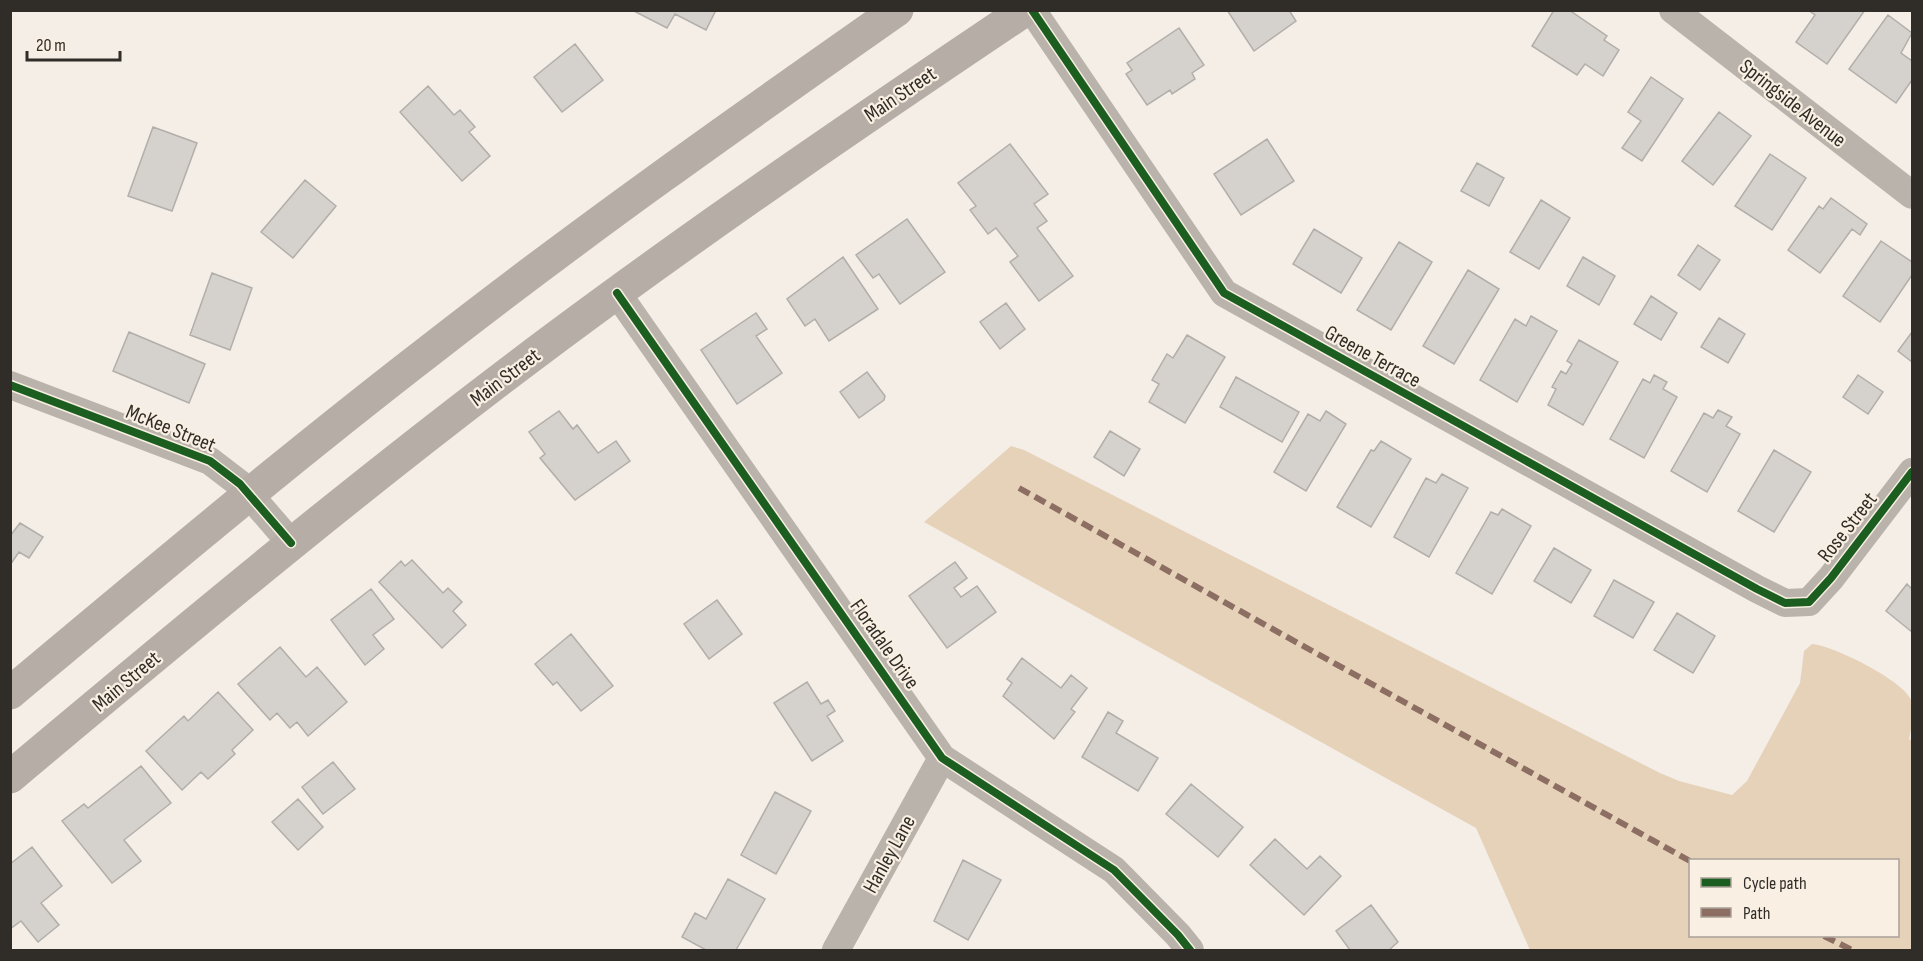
<svg xmlns="http://www.w3.org/2000/svg" width="1923" height="961" viewBox="0 0 1923 961" font-family="'Sofia Sans Condensed',sans-serif">
<style>
.green{fill:#e6d2b9;fill-rule:evenodd}
.building{fill:#d5d1cc;stroke:#b2aea9;stroke-width:1.5}
.lines{fill:none;stroke-linecap:round;stroke-linejoin:round}
.minor{stroke:#bab3ac;stroke-width:28}
.trunk{stroke:#b6aea6;stroke-width:33}
.quiet{stroke:#8d6e63;stroke-width:6;stroke-dasharray:12 6;stroke-linecap:butt}
.cycleway-casing{stroke:#f9efe2;stroke-width:11}
.cycleway{stroke:#1b5e20;stroke-width:8}
.labels{text-anchor:middle;stroke-width:4.5;stroke-linejoin:round;paint-order:stroke}
.street-label{font-size:21px;fill:#302d28;stroke:#f9efe2}
</style>
<rect width="100%" height="100%" fill="#f4eee7"/>
<path class="green" d="M1011 446 1024 450 1660 773 1679 781 1732 795 1747 781 1800 683 1804 651 1812 644C1834 646 1900 679 1910 698 1916 710 1911 728 1909 740L1912 739V950H1530L1476 828 924 522ZM1690 860H1898V936H1690Z"/>
<path class="building" d="M632 10H716L706 30 675 14 667 28Z
M1227 10H1289L1296 21 1254 51Z
M1554 10H1569L1607 36 1604 40 1619 50 1603 76 1585 64 1577 75 1532 46Z
M1808 10H1865L1827 64 1796 42 1815 15Z
M1888 15 1912 33 1901 53 1912 61V80L1896 103 1849 69Z
M1179 28 1204 65 1192 73 1195 79 1172 94 1170 90 1147 105 1126 74 1132 70 1127 63Z
M575 44 603 80 562 112 534 77Z
M1651 77 1683 99 1642 161 1622 148 1641 121 1628 112Z
M428 86 454 115 460 110 475 127 469 132 490 156 462 181 400 112Z
M1719 112 1751 136 1713 185 1682 161Z
M153 127 197 143 172 211 128 196Z
M1267 139 1294 181 1241 215 1214 174Z
M1010 144 1048 194 1034 204 1047 221 1037 228 1073 276 1039 301 1010 262 1018 256 996 228 988 234 970 210 976 206 958 183Z
M1770 154 1806 178 1772 230 1735 206Z
M1477 163 1504 178 1489 206 1461 191Z
M305 180 336 206 293 258 261 232Z
M1831 198 1867 224 1860 235 1852 229 1820 273 1788 250 1819 206 1823 209Z
M1541 200 1570 218 1539 269 1510 252Z
M907 219 945 272 900 304 879 274 873 278 856 255Z
M1314 229 1362 258 1341 293 1293 264Z
M1881 241 1912 262V275L1880 322 1843 296Z
M1399 242 1432 262 1391 330 1357 310Z
M1698 245 1720 260 1700 290 1678 275Z
M843 257 878 309 829 341 815 319 805 326 787 299Z
M1583 257 1615 276 1599 305 1567 286Z
M1468 270 1499 289 1454 364 1423 346Z
M212 273 252 288 230 350 190 335Z
M1651 296 1677 313 1661 340 1634 324Z
M1006 303 1025 329 1000 349 980 322Z
M756 313 767 329 756 336 782 373 737 404 701 350Z
M1531 316 1557 331 1517 402 1480 380 1515 319 1526 326Z
M1719 318 1745 334 1728 363 1701 347Z
M129 332 205 364 189 403 113 371Z
M1912 332V362L1898 351Z
M1187 335 1225 357 1185 423 1149 402 1159 384 1152 380 1167 354 1173 358Z
M1579 340 1618 362 1583 425 1548 405 1556 389 1552 387 1561 371 1566 374 1572 364 1567 361Z
M867 372 885 396 884 400 859 418 840 392Z
M1654 375 1667 382 1663 389 1677 397 1644 458 1610 439 1643 379 1650 383Z
M1858 375 1883 392 1868 414 1843 397Z
M1236 377 1299 412 1282 442 1220 407Z
M1718 410 1732 417 1726 426 1740 434 1707 492 1671 471 1704 413 1713 418Z
M559 411 573 429 577 425 598 453 616 441 630 461 575 500 540 458 545 454 529 432Z
M1326 411 1346 424 1306 491 1274 472 1308 414 1320 421Z
M1110 431 1140 449 1124 476 1094 457Z
M1381 441 1411 459 1371 527 1337 507 1371 450 1374 451Z
M1774 450 1811 472 1774 532 1738 511Z
M1442 474 1468 488 1429 557 1394 537 1426 478 1436 483Z
M1502 509 1531 526 1492 594 1456 573 1491 512 1498 515Z
M20 523 43 537 29 558 19 552 10 565V536Z
M1554 548 1591 570 1571 603 1534 581Z
M412 560 443 593 448 588 462 602 453 611 466 625 442 648 379 582 401 561 405 566Z
M955 562 967 578 954 588 961 597 977 586 996 612 947 648 909 596Z
M1614 580 1654 602 1633 638 1594 616Z
M1907 584 1912 589V632L1886 611Z
M371 589 394 619 373 635 384 649 365 665 331 620Z
M717 600 742 634 709 659 684 624Z
M1677 613 1715 636 1693 673 1654 650Z
M571 634 613 686 581 711 557 682 553 685 535 664Z
M280 647 306 677 317 667 347 702 308 736 297 722 290 728 277 713 270 720 238 684Z
M1022 658 1061 688 1071 675 1087 688 1071 709 1075 712 1054 739 1003 696 1012 683 1007 679Z
M807 682 821 704 828 700 835 711 827 716 843 741 812 761 774 703Z
M218 692 253 730 232 750 235 754 208 779 201 772 182 790 146 751 184 716 188 721Z
M1108 712 1123 721 1116 733 1158 758 1138 791 1082 757Z
M333 762 355 789 323 814 302 787Z
M141 766 171 803 124 840 141 861 112 883 62 821 84 804 88 808Z
M1191 784 1243 827 1218 857 1166 814Z
M775 792 811 811 776 874 741 855Z
M298 799 323 827 298 850 272 822Z
M1275 839 1307 869 1320 856 1341 876 1304 915 1250 865Z
M32 847 62 886 41 903 59 925 38 942 21 921 10 929V864Z
M963 860 1001 880 968 940 934 921Z
M728 879 765 899 736 950H706L682 937 695 913 706 919Z
M1371 905 1398 942 1389 950H1350L1336 931Z"/>
<g class="lines">
<path class="minor" d="M1032 10 1224 293 1757 589 1785 603 1809 602 1831 578 1912 472
M1673 10 1912 195
M617 293 942 758 1114 870 1178 935 1190 950
M10 385 210 461 240 484 291 543
M836 950 942 758"/>
<path class="trunk" d="M10 693C150 576 289 459 433 348 584 230 740 120 897 10
M10 777C190 626 370 476 558 336 710 223 867 116 1025 10"/>
<path class="quiet" d="M1019 488 1690 861
M1824 936 1852 950"/>
<g class="cycleway-casing">
<path id="cycleway" d="M1032 10 1224 293 1757 589 1785 603 1809 602 1831 578 1912 472
M617 293 942 758 1114 870 1178 935 1190 950
M10 385 210 461 240 484 291 543"/>
</g>
<use href="#cycleway" class="cycleway"/>
</g>
<g class="labels">
<g class="street-label">
<text transform="translate(900 94) rotate(-34)" y="7">Main Street</text>
<text transform="translate(1793 103) rotate(38)" y="7">Springside Avenue</text>
<text transform="translate(1373 356) rotate(29)" y="7">Greene Terrace</text>
<text transform="translate(505 377) rotate(-37)" y="7">Main Street</text>
<text transform="translate(171 428) rotate(22)" y="7">McKee Street</text>
<text transform="translate(1847 527) rotate(-52)" y="7">Rose Street</text>
<text transform="translate(885 644) rotate(55)" y="7">Floradale Drive</text>
<text transform="translate(126 681) rotate(-40)" y="7">Main Street</text>
<text transform="translate(889 854) rotate(-61)" y="7">Hanley Lane</text>
</g>
</g>
<rect width="1923" height="961" fill="none" stroke="#302d28" stroke-width="24"/>
<rect x="1689" y="859" width="210" height="78" fill="#f9efe2" stroke="#a9a198" stroke-width="1.5"/>
<rect x="1701" y="878" width="30" height="9" fill="#1b5e20" stroke="#a9a198" stroke-width="1.5"/>
<text x="1743" y="889" font-size="18" fill="#302d28">Cycle path</text>
<rect x="1701" y="908" width="30" height="9" fill="#8d6e63" stroke="#a9a198" stroke-width="1.5"/>
<text x="1743" y="919" font-size="18" fill="#302d28">Path</text>
<path d="M27 51v9h93v-9" fill="none" stroke="#302d28" stroke-width="3"/>
<text x="36" y="51" font-size="18" fill="#302d28" stroke="#f9efe2" stroke-width="4.5" paint-order="stroke">20 m</text>
</svg>
